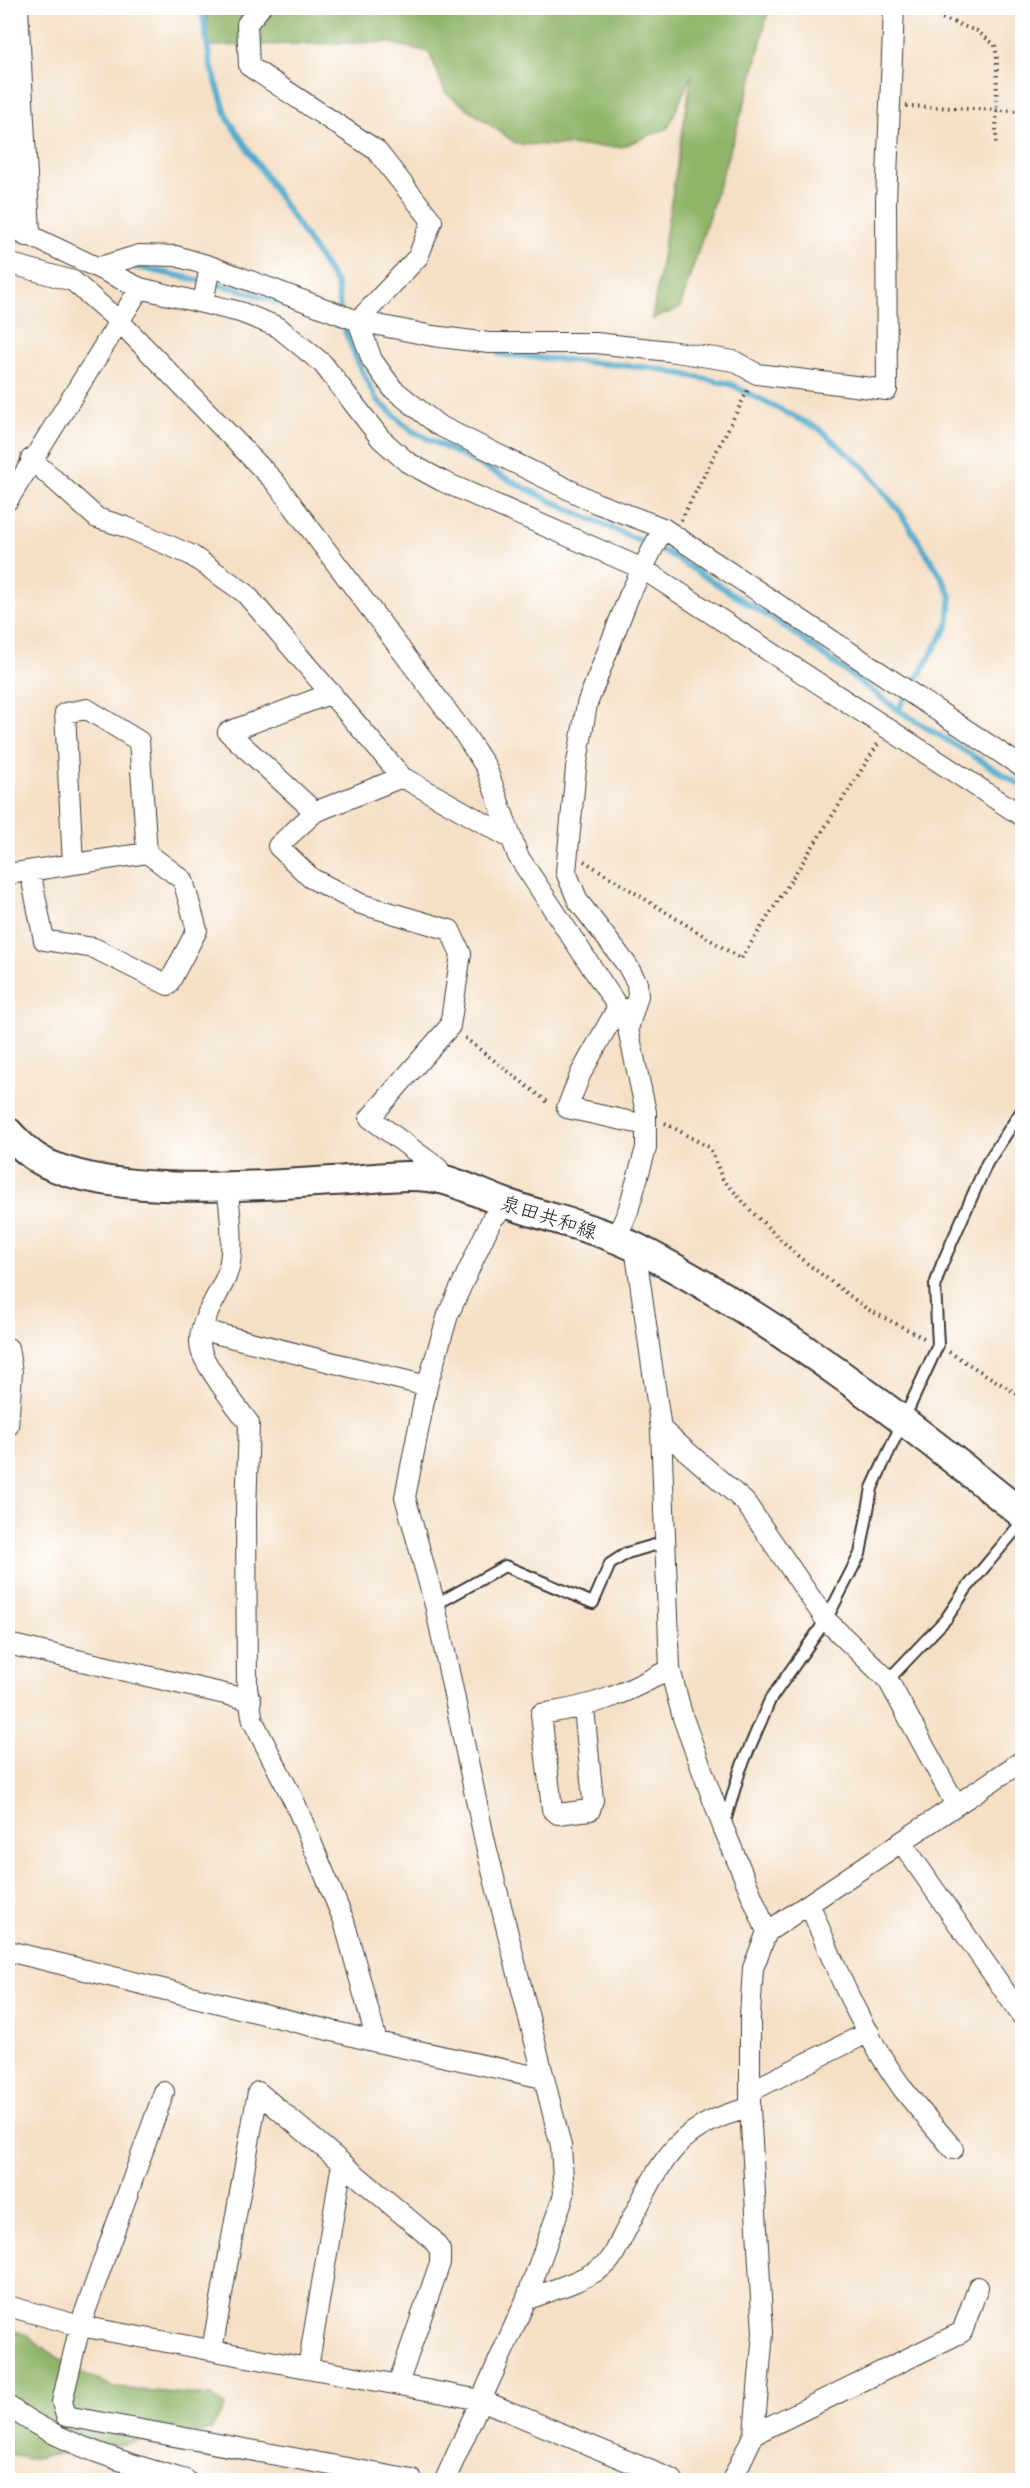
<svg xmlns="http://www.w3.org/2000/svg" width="1030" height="2488" viewBox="0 0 1030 2488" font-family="'Indie Flower','Klee One',sans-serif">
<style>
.forest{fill:#90b569;stroke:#566842;stroke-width:1.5}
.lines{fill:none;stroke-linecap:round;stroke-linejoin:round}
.stream{stroke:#4eaacc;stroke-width:6}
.service-casing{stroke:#3d3936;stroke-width:14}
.minor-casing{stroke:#3d3936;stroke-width:22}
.tertiary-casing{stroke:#3d3936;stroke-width:28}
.secondary-casing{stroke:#3d3936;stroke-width:32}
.path{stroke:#3d3936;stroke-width:4;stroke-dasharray:1.5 4.5;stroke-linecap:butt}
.service{stroke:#fff;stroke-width:10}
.minor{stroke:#fff;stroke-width:20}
.tertiary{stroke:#fff;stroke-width:26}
.secondary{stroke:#fff;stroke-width:28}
.labels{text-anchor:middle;stroke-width:6;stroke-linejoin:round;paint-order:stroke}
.street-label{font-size:20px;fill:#1c1c1c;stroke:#fff}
</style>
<rect width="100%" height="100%" fill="#fff"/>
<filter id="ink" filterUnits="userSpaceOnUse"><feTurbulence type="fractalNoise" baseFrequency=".0167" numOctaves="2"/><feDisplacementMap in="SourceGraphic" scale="12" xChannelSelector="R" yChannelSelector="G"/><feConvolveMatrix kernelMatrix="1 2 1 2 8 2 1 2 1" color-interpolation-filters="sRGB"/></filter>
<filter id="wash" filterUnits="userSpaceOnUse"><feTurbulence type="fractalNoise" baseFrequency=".008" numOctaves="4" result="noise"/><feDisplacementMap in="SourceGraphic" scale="24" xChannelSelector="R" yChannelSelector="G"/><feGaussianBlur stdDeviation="1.35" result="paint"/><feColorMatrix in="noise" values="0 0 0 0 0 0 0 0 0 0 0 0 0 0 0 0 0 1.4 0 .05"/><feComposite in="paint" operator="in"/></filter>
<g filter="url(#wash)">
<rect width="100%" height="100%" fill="#f5e0c6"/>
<path class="forest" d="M207 8H769L750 86 680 308 652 319 692 74 668 128 621 147 517 144 446 93 429 52 386 42 207 46Z
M8 2328 26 2335 74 2369 115 2388 210 2396 225 2406 211 2430 28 2459 8 2453Z"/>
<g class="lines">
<path class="stream" d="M202 8 210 63 228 119 337 285 340 309
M8 237 21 240
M128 265 239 289 342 326
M341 320 355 356 376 399 411 430 553 502 669 554 787 628 898 710 1022 786
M499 354 653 368 730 384 819 429 866 469 900 512 940 574 951 596 948 626 898 710"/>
</g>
</g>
<g filter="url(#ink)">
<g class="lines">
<g class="service-casing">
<path id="service" d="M435 1605 505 1566 593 1603 610 1564 627 1553 665 1542
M888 1680 946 1619 966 1589 1022 1522
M724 1825 740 1770 770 1700 826 1620 860 1554 872 1488 938 1345 935 1285 942 1264 987 1163 1022 1110"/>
</g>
<g class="minor-casing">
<path id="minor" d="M260 8 247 24 249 66 376 150 432 221 418 257 358 321
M8 225 140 288 240 312 278 327 323 364 381 439 407 462 442 481 643 569 1022 816
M8 263 73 281 120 322 275 482 465 735 486 767 518 856 618 1007 633 1012 638 996 637 983 627 965 578 901 566 872 576 768 587 704 629 596 663 528
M100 267 139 255 176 256 210 266 358 321 433 336 489 343H596L669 351 734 361 757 374 887 390 886 201 894 8
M203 303 210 266
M358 321 372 360 393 389 438 425 596 503 663 528 1022 767
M31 459 97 518 126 527 191 555 245 593 402 777 512 839
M8 500 140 288
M332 693 228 732 315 812 402 777
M315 812 278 846 311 878 361 904 450 930 461 954 450 1026 370 1118 438 1168 443 1179
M73 864 65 713 87 709 139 741 147 853
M8 874 147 853 183 880 197 930 168 985 94 948 44 940 30 871
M618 1007 581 1073 567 1108 646 1125
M227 1185C230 1211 236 1253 226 1277 217 1299 195 1326 201 1350 204 1365 239 1410 249 1423L246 1510 247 1688 253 1721 295 1803 344 1921 377 2042
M616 1239 628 1211 646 1148V1112L628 1029 633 1012
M635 1247 661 1429 670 1669 683 1718 723 1827 767 1932
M202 1330 427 1386
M8 1348 12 1372 8 1426
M661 1429 745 1502 826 1620 888 1680 956 1805
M8 1644 251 1700
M584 1708 593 1800 590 1810 558 1814 552 1809 541 1714C596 1706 622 1695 670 1669
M902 1843 1022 2016
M810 1905C835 1968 863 2034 903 2089 919 2110 937 2129 953 2149
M8 1951 377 2042 543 2078
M751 2091 869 2032
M164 2092 80 2326 62 2402 66 2416 412 2480
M526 2300C551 2290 583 2282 605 2265 614 2259 620 2240 626 2230 659 2167 673 2125 750 2108
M8 2306 80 2326 481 2400 673 2480
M212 2350 258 2092 433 2240 440 2250V2263L398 2384
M308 2368 342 2163
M8 2406C59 2444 125 2463 186 2480
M754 2434 962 2332 978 2287
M445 2480 526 2300 564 2195 561 2146 485 1842 435 1605 405 1497 427 1386 448 1315 492 1219 508 1204
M732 2480 754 2434 763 2333 750 2108V2016L753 1968 767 1932 1022 1761"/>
</g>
<g class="tertiary-casing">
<path id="tertiary" d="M15 8 27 233"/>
</g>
<g class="secondary-casing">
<path id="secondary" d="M8 1132C21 1146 34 1159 52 1166 128 1198 267 1185 349 1180 380 1178 415 1172 445 1180 467 1186 487 1197 508 1204 551 1219 597 1228 637 1248 775 1319 901 1417 1022 1514"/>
</g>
<path class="path" d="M914 8 977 31 995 45 997 59 996 145
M906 106 1022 111
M681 520 748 390
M584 861 741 959 878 744
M465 1038 549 1103
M665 1123 710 1148 722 1178 753 1213 800 1258 867 1309 924 1338
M949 1352 1022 1397"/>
<use href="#service" class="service"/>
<use href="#minor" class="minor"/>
<use href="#tertiary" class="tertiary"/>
<use href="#secondary" class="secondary"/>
</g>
</g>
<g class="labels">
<g class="street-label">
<text transform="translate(549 1217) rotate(18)" y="7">泉田共和線</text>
</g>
</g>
<rect width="1030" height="2488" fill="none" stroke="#fff" stroke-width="30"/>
</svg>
